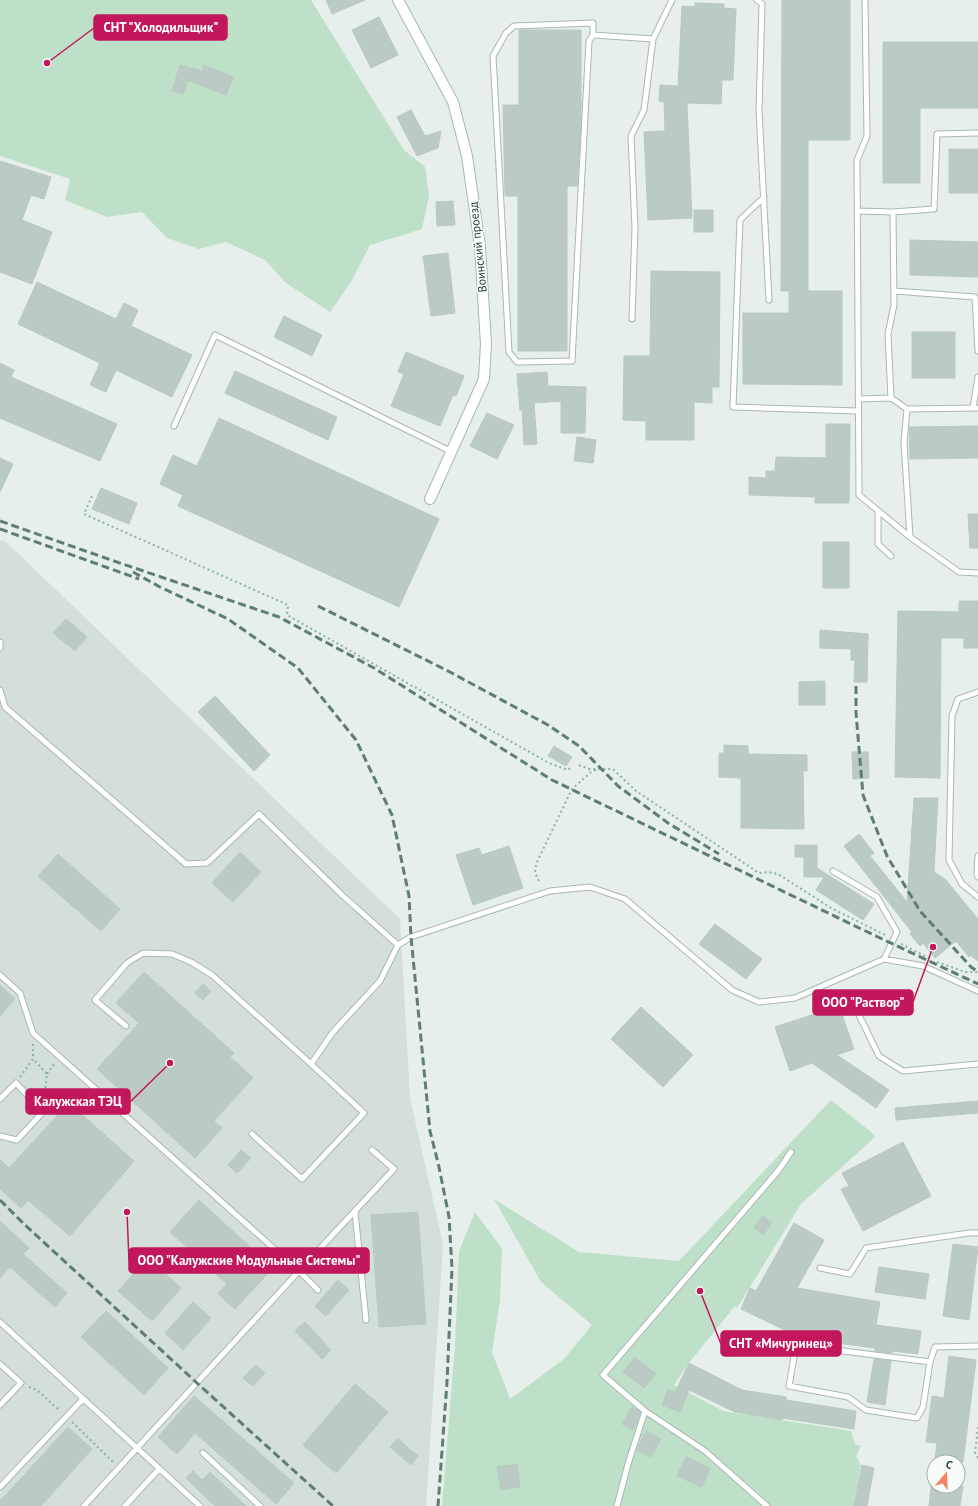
<svg xmlns="http://www.w3.org/2000/svg" width="978" height="1506" viewBox="0 0 978 1506" font-family="'PT Sans',sans-serif">
<style>
.built{fill:#d4dfda}
.green{fill:#bfe0c8}
.building{fill:#bbcac4;stroke:#b8c9c2}
.lines{fill:none;stroke-linecap:round;stroke-linejoin:round}
.lane-casing{stroke:#a8b8b2;stroke-width:7}
.street-casing{stroke:#a8b8b2;stroke-width:12}
.path{stroke:#86b3a5;stroke-width:2;stroke-dasharray:2 3;stroke-linecap:butt}
.lane{stroke:#fff;stroke-width:5}
.street{stroke:#fff;stroke-width:10}
.rail{stroke:#5f7d75;stroke-width:3;stroke-dasharray:8 4;stroke-linecap:butt}
.labels{text-anchor:middle;stroke-width:3;stroke-linejoin:round;paint-order:stroke}
.street-label{font-size:12px;fill:#24423a;stroke:#f7fbf9}
.leader{fill:none;stroke:#c2185b;stroke-width:1.5}
.callout-dot{fill:#c2185b;stroke:#f7fbf9;stroke-width:1.5}
.callout{fill:#c2185b;stroke:#c2185b;stroke-width:1.5}
.callout-label{font-size:13px;text-anchor:middle;font-weight:bold;fill:#fff}
</style>
<rect width="100%" height="100%" fill="#e6efeb"/>
<path class="built" d="M0 540 5 541 400 919 410 1098 443 1244 426 1506H0Z"/>
<path class="green" d="M0 0H311L404 150 425 167 429 196 422 229 370 245 352 280 330 312 286 283 265 260 226 242 199 249 167 238 142 212 107 217 65 200 70 179 0 156Z
M831 1100 871 1132 875 1137 801 1204 737 1308 735 1306 688 1364 674 1385 723 1411 851 1431 855 1444 861 1446 856 1456 861 1465 854 1506H442L455 1345 459 1251 475 1212 502 1249 500 1300 492 1352 510 1399 564 1359 592 1325 541 1282 494 1199 579 1252 679 1261Z"/>
<path class="building" d="M326 0H365L332 14Z
M782 0H850V140H808V291H842V385L743 384V313H789V291H781Z
M695 3 724 4V8L736 9 733 80H722L721 104 687 103 692 218 648 220 644 132 665 131 664 102 659 101 660 85 678 86 682 6 695 7Z
M379 17 398 55 371 68 352 30Z
M519 30H581V121L577 186H567V351H518V196H505L503 105H519Z
M883 42H978V108H920V183H883Z
M180 65 202 71 204 65 233 77 226 95 188 80 183 94 172 91Z
M411 110 425 136 441 131 438 148 417 156 397 117Z
M949 149H978V193H949Z
M0 161 51 177 44 199 31 195 22 220 52 232 32 284 0 272Z
M453 201 455 225 437 226 436 202Z
M694 210H713V232H694Z
M910 240 978 242V277L910 275Z
M448 253 455 313 431 316 423 256Z
M651 271 720 272 719 387H712V403L694 402V440H646V421L623 420 624 356H650Z
M37 282 116 319 124 303 138 310 131 326 192 355 172 397 116 370 106 392 90 385 100 363 18 324Z
M284 316 322 335 312 356 274 337Z
M912 332H955V378H912Z
M406 352 464 376 456 396 453 395 440 426 391 406 404 374 398 372Z
M0 363 14 370 11 377 117 424 100 461 0 418Z
M235 371 337 417 328 440 225 393Z
M547 372 548 386 586 387 585 433H561V401L534 403 537 444 524 445 522 408 520 411 517 374Z
M487 413 514 425 497 459 470 446Z
M219 418 439 519 399 607 178 506 183 495 160 484 173 455 197 466Z
M826 424H850L849 503H815V497L749 495V477L766 478V471H775L776 457 826 458Z
M978 426V458L910 459 909 427Z
M577 437 596 440 593 463 574 461Z
M0 458 13 464 0 492Z
M101 488 137 503 129 524 92 509Z
M968 514H978V548H970Z
M823 542H849V588H823Z
M959 601H978V648H964V638H941L940 778 895 777 898 611 959 612Z
M66 619 87 637 75 651 53 633Z
M820 630 868 634 867 682H854L855 660H851V649L820 648Z
M825 681V705H799V682Z
M215 696 270 755 254 771 198 712Z
M724 745 748 746V754L807 755V771H803L804 829 741 828V778L719 777V753H724Z
M554 746 572 757 566 766 548 756Z
M852 752H868L869 778 853 779Z
M914 798H938L934 872 946 880 978 919V961L970 955 969 957 956 941 935 958 923 943 920 946 910 934 912 932 844 846 859 834 874 853 870 856 907 902Z
M795 845H817V868L874 904 863 920 816 890 824 877H804V857H795Z
M509 846 523 888 473 905 456 855 479 848 482 855Z
M240 852 261 872 233 902 212 883Z
M58 854 120 909 101 931 38 876Z
M715 924 762 959 746 979 699 944Z
M144 972 234 1053 230 1057 253 1078 214 1121 222 1128 195 1158 97 1069 139 1023 116 1003Z
M203 984 211 991 203 1000 195 993Z
M0 985 15 999 0 1016Z
M839 1006 854 1049 837 1055 889 1090 876 1108 812 1063 790 1071 775 1027Z
M641 1007 693 1055 663 1087 611 1039Z
M978 1101V1113L896 1120 895 1108Z
M69 1103 134 1161 70 1236 28 1200 21 1208 0 1189V1159L9 1168Z
M903 1142 931 1196 863 1231 841 1189 849 1186 842 1173Z
M241 1150 251 1158 237 1173 228 1165Z
M199 1200 273 1268 235 1309 218 1294 227 1284 170 1232Z
M418 1212 426 1324 379 1327 371 1215Z
M763 1216 772 1223 763 1235 754 1227Z
M0 1221 29 1248 23 1254 67 1293 55 1307 10 1267 0 1278Z
M794 1223 824 1240 797 1288 880 1302 876 1325 921 1331 918 1354 893 1351 892 1353 875 1351V1348L792 1337 793 1334 741 1309 750 1288 756 1291Z
M953 1244 978 1247 969 1320 943 1316Z
M148 1258 181 1288 152 1321 118 1291Z
M879 1267 929 1274 925 1299 875 1292Z
M338 1280 349 1290 326 1316 315 1306Z
M193 1302 211 1318 183 1350 165 1333Z
M106 1311 168 1368 144 1395 81 1337Z
M305 1322 331 1350 322 1359 295 1331Z
M949 1356 976 1360 963 1462 935 1458 937 1443 926 1442 932 1396 944 1398Z
M635 1357 656 1374 644 1388 623 1372Z
M874 1359 891 1361 885 1405 867 1402Z
M689 1363 742 1390 786 1397V1400L856 1411 854 1429 782 1418V1420L735 1412 689 1390 680 1412 662 1405 668 1389 675 1392Z
M256 1365 265 1373 253 1386 243 1378Z
M355 1384 388 1412 336 1473 303 1445Z
M194 1396 294 1483 276 1504 195 1433 177 1454 158 1437Z
M632 1407 640 1412 637 1422 632 1430 622 1424Z
M68 1427 92 1449 41 1506H0V1501Z
M646 1431 661 1439 651 1457 637 1450Z
M398 1439 418 1456 411 1465 390 1447Z
M686 1457 710 1468 702 1487 677 1476Z
M517 1464 520 1487 501 1490 497 1467Z
M862 1465 874 1468 867 1506H854Z
M193 1471 202 1480 210 1472 246 1506H215L186 1478Z
M931 1486H963L960 1506H929Z"/>
<g class="lines">
<g class="lane-casing">
<path id="lane" d="M757 0 762 4 759 111 769 300
M865 0 867 136 857 160 859 495 910 537 959 572 978 573
M593 23V35L589 41 572 361 517 362 509 352 493 56 506 33 514 26Z
M593 35 653 39 672 0
M764 197 740 220 733 407 858 411
M858 211 893 212 894 305 888 334 891 398
M893 212 934 209 937 134 978 133
M894 291 975 297 978 351
M632 319 635 228 631 136 644 110 653 39
M858 399 891 398 907 409 978 408
M973 408 978 377
M907 409 904 442 910 537
M174 426 215 335 452 452
M878 511V544L891 556
M0 642V648
M0 690 5 707 186 864 207 863 259 814 342 895 398 945
M978 692 958 699 952 716 949 860 962 884 978 897
M978 856 977 874 978 877
M833 871 877 897 897 932 884 959
M0 975 20 993 33 1033 299 1271 394 1169 372 1150
M857 1011 879 1056 903 1071 978 1064
M126 1026 95 1000 127 963 143 953 172 954 191 962 212 975 311 1064
M0 1099 16 1083 43 1112 17 1140 0 1136
M252 1134 302 1179 364 1113 311 1064 333 1032 380 981 398 945 411 937 550 891 590 887 625 899 732 990 759 1002 795 998 884 959 923 966 978 991
M355 1212 366 1320
M820 1268 850 1274 866 1248 969 1233H978
M0 1322 200 1506
M930 1362 796 1345 789 1386 848 1397 866 1410 917 1418 923 1407 930 1362 935 1347 978 1346
M0 1364 21 1383 0 1405
M645 1411 705 1451 767 1506
M203 1453 260 1506
M0 1487 83 1399
M84 1506 299 1271 318 1290
M125 1506 159 1469
M617 1506 628 1464 645 1411 603 1375 778 1171 791 1152"/>
</g>
<g class="street-casing">
<path id="street" d="M398 0 453 102 467 156 480 246 486 344 484 379 430 499"/>
</g>
<path class="path" d="M92 496 84 514 288 605 287 615 549 763 568 770 570 768
M579 765 589 769H613L636 791 759 873 768 872 778 874 831 908 887 936
M539 881 535 873 536 864 572 789 591 772 599 769
M901 944 929 958
M937 962 965 972H978
M33 1044V1059
M47 1074 54 1064
M20 1077 33 1059 47 1074 44 1101
M29 1387 37 1390 60 1411
M72 1422 113 1462
M978 1427 975 1453 978 1458"/>
<use href="#lane" class="lane"/>
<use href="#street" class="street"/>
<path class="rail" d="M0 521 114 561 279 617 374 668 552 780 878 937 978 984
M0 529 139 579
M133 572 160 587 228 619 298 668 356 740 392 815 409 896 411 937 430 1131 439 1167 449 1217 452 1268 447 1382 438 1506
M318 606 450 672 548 725 579 746 618 786 668 823 719 854
M856 686V713L863 795 887 856 920 911 971 967 978 972
M0 1200 25 1225 197 1383 333 1506"/>
</g>
<g class="labels">
<g class="street-label">
<text transform="translate(478 247) rotate(-96)" y="4">Воинский проезд</text>
</g>
</g>
<path class="leader" d="M47 63L94 28M933 947L913 1002M170 1063L130 1102M127 1212L129 1261M700 1291L721 1344"/>
<g class="callout-dot">
<circle cx="47" cy="63" r="4"/>
<circle cx="933" cy="947" r="4"/>
<circle cx="170" cy="1063" r="4"/>
<circle cx="127" cy="1212" r="4"/>
<circle cx="700" cy="1291" r="4"/>
</g>
<g class="callout">
<rect x="94" y="15" width="133" height="25" rx="4"/>
<rect x="813" y="990" width="100" height="25" rx="4"/>
<rect x="26" y="1089" width="104" height="25" rx="4"/>
<rect x="129" y="1248" width="240" height="25" rx="4"/>
<rect x="721" y="1331" width="120" height="25" rx="4"/>
</g>
<g class="callout-label">
<text x="161" y="32">СНТ "Холодильщик"</text>
<text x="863" y="1007">ООО "Раствор"</text>
<text x="78" y="1106">Калужская ТЭЦ</text>
<text x="249" y="1265">ООО "Калужские Модульные Системы"</text>
<text x="781" y="1348">СНТ «Мичуринец»</text>
</g>
<g transform="translate(946 1474) rotate(19)"><circle r="19" fill="#f7fbf9" stroke="#a3b1ad"/>
<path d="M0-3L7 15L0 10L-7 15Z" fill="#f4845f"/>
<text y="-6" font-size="11" font-weight="bold" text-anchor="middle" fill="#24423a">С</text>
</g>
</svg>
